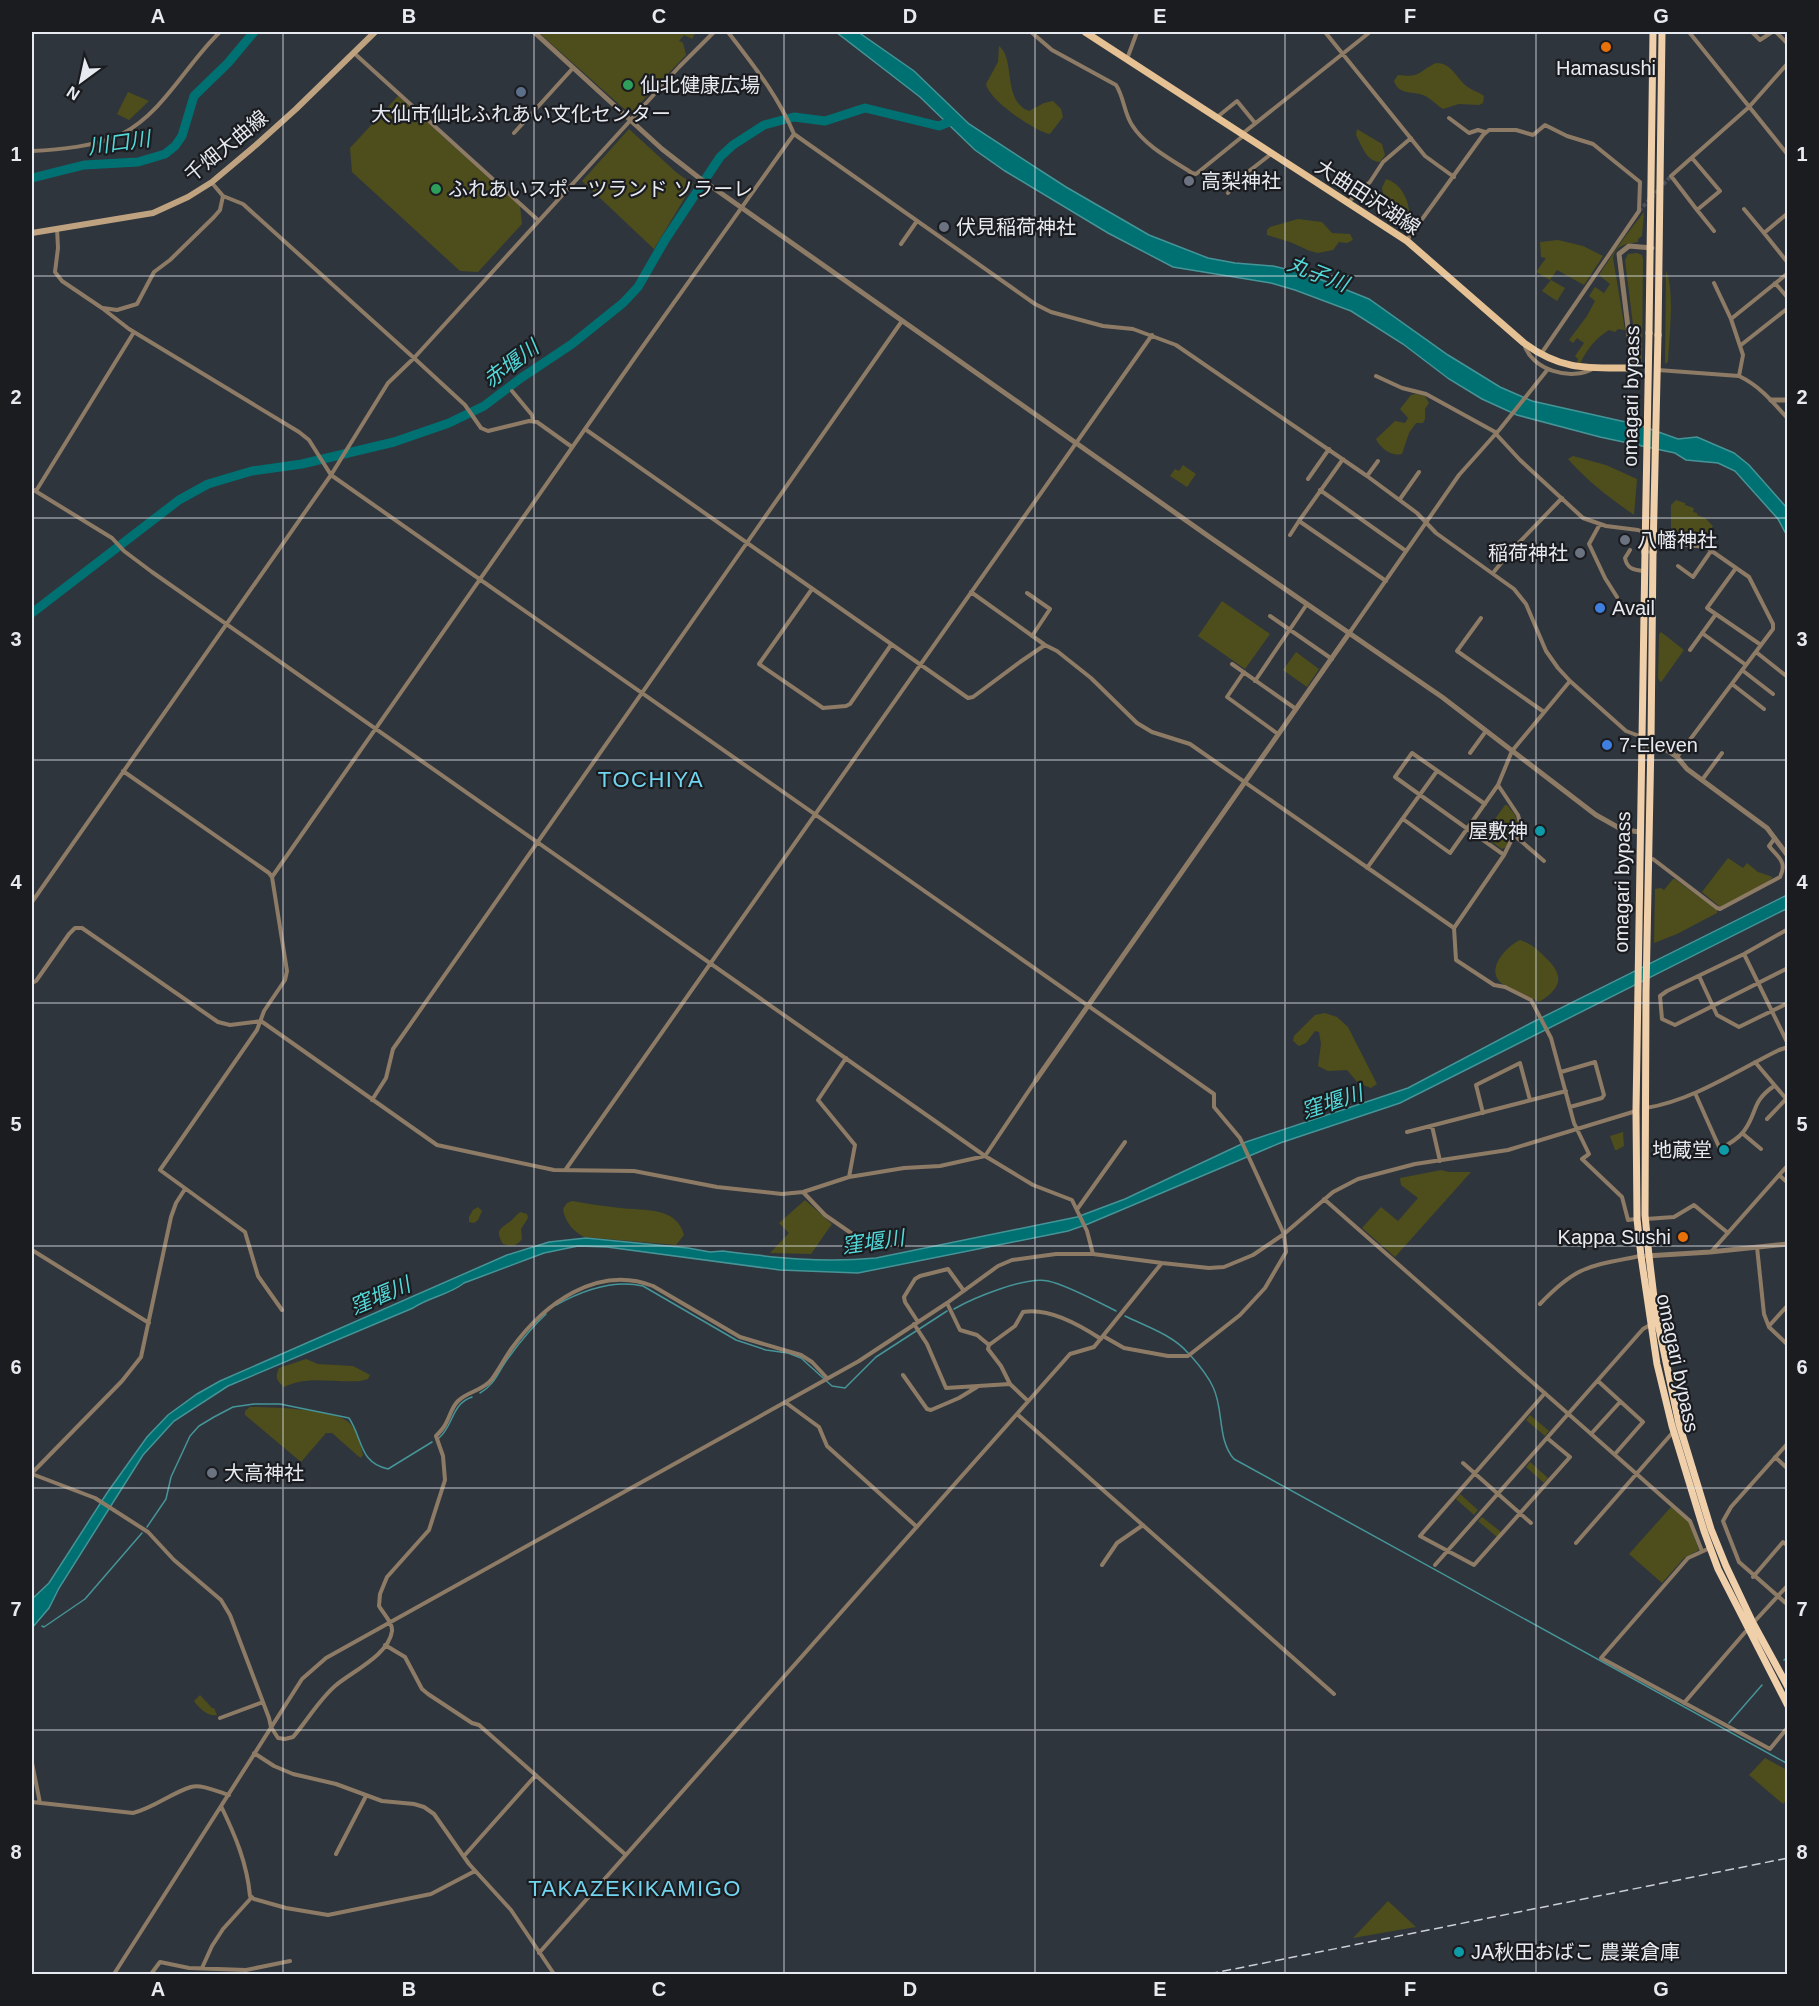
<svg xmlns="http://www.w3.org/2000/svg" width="1819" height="2006" viewBox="0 0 1819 2006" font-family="Arial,'Noto Sans JP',sans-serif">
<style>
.green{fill:#4d4e1b}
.water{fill:#007172;stroke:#459598;stroke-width:1.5}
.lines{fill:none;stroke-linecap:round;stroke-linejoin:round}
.stream{stroke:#459598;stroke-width:1.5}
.river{stroke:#007172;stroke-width:9}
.minor-tunnel{stroke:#4b5058;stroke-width:4;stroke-dasharray:4 2;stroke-linecap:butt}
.minor{stroke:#8d7b66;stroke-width:4}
.tertiary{stroke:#8d7b66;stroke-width:5}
.secondary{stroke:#bfa380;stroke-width:6}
.primary{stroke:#e6c194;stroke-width:7}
.trunk{stroke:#f0d0aa;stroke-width:7}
.rail{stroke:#cbcfd5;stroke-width:1.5;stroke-dasharray:9 4.5;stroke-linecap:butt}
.trunk-bridge{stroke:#f0d0aa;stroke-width:7}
.grid{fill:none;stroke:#e7eaf0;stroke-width:1.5;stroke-opacity:0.55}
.food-dot{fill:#e8710a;stroke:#1a1c20;stroke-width:2}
.leisure-dot{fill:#2e9e5b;stroke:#1a1c20;stroke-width:2}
.service-dot{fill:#5c6f8a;stroke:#1a1c20;stroke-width:2}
.worship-dot{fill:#6b7280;stroke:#1a1c20;stroke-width:2}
.shop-dot{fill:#3f7fe0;stroke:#1a1c20;stroke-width:2}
.culture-dot{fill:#0f9aa8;stroke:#1a1c20;stroke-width:2}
.labels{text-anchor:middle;stroke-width:4.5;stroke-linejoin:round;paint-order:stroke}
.poi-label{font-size:20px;fill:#e7eaf0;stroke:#1a1c20;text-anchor:start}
.street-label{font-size:20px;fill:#e7eaf0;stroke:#1a1c20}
.water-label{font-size:21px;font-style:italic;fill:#53d9d9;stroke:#1a1c20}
.quarter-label{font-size:22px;letter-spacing:1.5px;fill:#72d5f0;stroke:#1a1c20}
.neatline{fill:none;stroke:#e7eaf0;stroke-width:2}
.grid-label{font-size:20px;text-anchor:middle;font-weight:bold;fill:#e7eaf0}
</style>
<rect width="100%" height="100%" fill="#2f353d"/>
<path class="green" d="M538 32H696L692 39 684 35 679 41 683 43 686 55 630 114Z
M999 46C1016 59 1002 101 1029 111L1044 103 1053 101 1061 109 1063 117 1050 134C1034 131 989 100 986 84L998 62Z
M1436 63C1454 63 1457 82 1471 89 1476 92 1479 92 1484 96L1483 103 1479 105 1459 104 1443 109C1436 105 1431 98 1423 95 1411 91 1399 95 1394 81L1398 75C1421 78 1417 72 1436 63Z
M128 92 149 101 129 120 117 114Z
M398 96 520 206 522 224 478 272 460 271 352 172 350 148Z
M629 129 677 173 693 184 654 249 582 181Z
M1357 129 1382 144 1385 155 1380 162C1366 161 1362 146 1356 135Z
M1386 179C1414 187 1419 242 1388 222L1382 188Z
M1644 212 1642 236 1638 239V242C1627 244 1616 244 1613 258L1625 330 1618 329 1615 332 1609 330C1596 338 1586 350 1580 364L1577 363 1578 359 1575 356 1584 343 1577 338 1573 343 1569 340 1587 316 1595 301 1589 296 1595 287 1604 293 1610 284 1599 275C1613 253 1628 232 1644 212Z
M1298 219 1322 222 1332 233 1350 234 1353 240 1347 243 1339 242 1333 250 1318 253 1310 251 1290 242 1267 235V230L1270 227Z
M1558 240 1583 246 1603 256 1584 285 1557 270 1550 280 1536 272 1546 258 1541 257 1540 242Z
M1637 253 1642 255 1643 259 1642 363 1637 357 1625 260 1628 254Z
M1666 271C1675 290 1669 339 1668 362L1665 364Z
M1551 280 1565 288 1557 301 1542 291Z
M1416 394 1425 396 1429 403 1425 409V419L1423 423H1416L1409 433 1402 454C1392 457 1380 448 1376 439L1395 421 1405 423 1408 418 1400 409 1411 395Z
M1573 456 1606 465 1637 479 1634 515C1610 498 1588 482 1568 459Z
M1183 465 1196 474 1187 487 1170 476 1175 469 1179 471Z
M1676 500 1685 503V505L1694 508 1693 512 1697 513V515L1705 518 1713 526 1704 540 1702 539 1691 544 1671 537V505Z
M1222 601 1270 634 1245 669 1198 636Z
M1661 632 1684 650 1662 681 1660 682 1658 678 1659 634Z
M1296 652 1319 669 1307 687 1283 670Z
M1505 805H1507L1515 815 1518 824 1506 847 1502 849 1483 836Z
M1728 858 1743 868 1747 863 1758 872 1773 877 1768 882 1720 907 1702 892Z
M1673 879H1675L1717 910V913L1677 934 1654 943 1655 889 1661 888 1664 890Z
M1520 940C1532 944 1538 950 1546 958 1566 977 1560 989 1539 1002 1531 997 1504 986 1500 982 1486 968 1507 946 1520 940Z
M1325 1013 1337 1017 1348 1027 1377 1084 1371 1088 1358 1083 1347 1070 1328 1071 1318 1066 1321 1044 1319 1032 1315 1031 1306 1043 1299 1046 1293 1041 1294 1036 1315 1015Z
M1623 1132 1624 1146 1617 1150H1615L1610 1136Z
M1441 1170 1449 1172H1471L1395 1257 1362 1228 1381 1207 1398 1221 1418 1198 1401 1185 1400 1178Z
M805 1200 832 1224 811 1254 770 1253 789 1233 779 1223Z
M572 1201C588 1204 604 1206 620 1208 643 1211 677 1206 684 1235L676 1245 584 1237C573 1231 565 1222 563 1209L567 1203Z
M478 1207 482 1211 478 1220 474 1223 469 1222V1217L473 1210Z
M520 1212 527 1214 528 1218 521 1229 522 1239C517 1246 511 1247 503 1244 496 1232 498 1230 508 1223 513 1220 516 1215 520 1212Z
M306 1359 318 1364 353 1366 370 1375 368 1379 360 1381C334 1383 308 1375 284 1387 276 1380 275 1377 279 1368Z
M250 1407C271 1407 331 1409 347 1421 357 1428 360 1444 363 1455L361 1458 358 1456 332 1433H326L301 1462 245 1415V1411Z
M1530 1415 1549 1431 1545 1436 1526 1420Z
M1530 1462 1548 1478 1544 1483 1526 1467Z
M1460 1494 1478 1510 1474 1515 1456 1499Z
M1671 1507 1689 1522 1699 1550 1684 1558 1662 1583 1629 1554Z
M1482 1517 1501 1532 1497 1537 1478 1521Z
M200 1695 212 1708H214L217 1715C208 1717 199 1708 194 1701Z
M1765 1758 1787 1770V1799L1783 1804 1749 1775Z
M1388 1901 1416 1927 1353 1938Z"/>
<path class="water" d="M836 32H858L914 71 969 124 1066 187 1149 235 1208 258 1235 263 1273 266 1307 274 1369 299 1448 355 1500 387 1532 401 1639 425 1678 439 1697 437 1734 453 1749 465 1787 508V536L1778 519 1735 471 1718 463 1686 460 1675 453 1600 437 1517 415 1482 399 1449 379 1403 344 1351 311 1295 290 1271 283 1173 267 1108 233 1005 171 975 150 920 97Z
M1787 895V908L1784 910 1400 1103 1280 1143 1088 1224 1068 1231 858 1273 780 1270 607 1247 578 1246 544 1253 464 1283C449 1295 429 1297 413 1308L228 1386 174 1421 143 1455 59 1588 49 1608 32 1628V1599L49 1583 107 1493 147 1437 168 1415 197 1394 220 1381 507 1255 549 1242 586 1238 688 1248 710 1252 723 1251C778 1258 821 1263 876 1258L1077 1217 1125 1199 1246 1142 1408 1088 1531 1023Z"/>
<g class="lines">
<path class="stream" d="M556 1305C583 1290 613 1279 643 1286L736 1340 766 1350 788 1353 801 1358 832 1386 845 1388 876 1357 947 1311
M954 1309C973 1298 1026 1276 1048 1281 1067 1285 1098 1302 1116 1311
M1125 1316C1145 1326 1173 1335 1188 1353
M1191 1356C1199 1365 1208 1376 1213 1387 1224 1409 1217 1440 1234 1459L1788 1764
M480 1393C496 1384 498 1371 509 1357 520 1342 532 1327 546 1314
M439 1438C454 1425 451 1404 472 1397
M147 1527 166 1499 171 1477 190 1436 199 1426 214 1417 233 1407 254 1404H280L349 1418C363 1439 359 1463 388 1469L432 1442
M42 1626 44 1627 85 1599 142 1533
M1784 1660 1788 1657
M1729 1723 1762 1685"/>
<path class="river" d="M32 178 84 165 138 162 165 154 175 146 182 136 194 96 228 63 254 32
M32 613 179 500 208 484 252 471 302 464 394 442 449 423 484 406 521 378 572 344 623 303 638 287 665 240 720 157 733 145 764 125 794 117 825 121 865 108 939 126 954 120"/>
<path class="minor-tunnel" d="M1639 211 1671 176"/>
<path class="minor" d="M728 32C753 65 777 94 794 134L1035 304 1051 312 1103 326 1133 329 1176 345 1367 476 1417 513 1436 533 1514 589 1526 604 1546 651 1558 668 1570 681 1626 731 1650 740
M1031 32 1052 50 1116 85C1124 97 1124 113 1132 125 1145 146 1172 160 1192 173L1196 174 1243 136
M1325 32 1425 156 1454 177
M1689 32 1788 155
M1752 32 1760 40 1772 32
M1776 32 1788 44
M354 53 539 221
M1127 59 1137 32
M1216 118 1237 101 1255 123
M1449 118 1469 133 1478 130 1485 132
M514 133 573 68
M1242 134 1370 32
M32 151C57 150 99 146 122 134 164 112 187 63 220 32
M1692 158 1720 191 1697 210 1671 176 1749 107 1788 63
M212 183 223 196 243 204 414 358 465 405 481 428 488 431 529 421 537 422 572 447
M1228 193 1235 182 1271 154
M1348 202 1370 182 1383 162 1411 138
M1744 209 1764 233 1788 213
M1697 210 1714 231
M57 228 58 248 55 272 62 281 102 308 129 329 299 432 309 440 331 475 1214 1094V1107L1240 1138 1284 1234 1286 1252 1265 1288 1240 1315 1188 1356H1168L1124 1348 1103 1336
M1764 233 1788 263
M1407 240 1483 135 1489 130H1516L1533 135 1545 125 1567 136 1593 144 1640 182 1639 211 1541 354
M901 244 917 221
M1714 283 1731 319 1743 355 1739 376
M1775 283 1788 298
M103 308 117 310 137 304 154 272 170 260 214 217 220 210 223 196
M1731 319 1788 273
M1524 343C1530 370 1572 382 1594 368
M1741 345 1788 308
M1658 370 1739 376C1760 386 1773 402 1788 419
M1376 376 1402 388 1426 394 1497 433
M512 391 532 415 533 421
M585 429 968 698 973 697 1020 662 1045 645
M1496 434 1520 460 1583 518 1606 526 1638 530 1661 539 1687 545 1706 547 1749 577 1773 624V629L1677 757
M1343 459 1299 521 1386 581
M1367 476 1378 461
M1308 479 1329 449
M32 489 112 538 124 551 152 572 985 1156 1033 1185 1072 1200 1087 1231 1093 1254
M1320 490 1406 551
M36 491 134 332
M1400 499 1419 472
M1600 524 1589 544 1605 578 1617 597
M1290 535 1299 521
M1630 550 1625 558C1627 569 1634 570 1644 571
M1678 566 1693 577 1711 551
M1736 568 1707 608 1761 645
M1493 573 1510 552 1562 498
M812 589 759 664 823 708 846 706 850 704 891 645
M971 592 1045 645 1057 651 1091 678 1137 723 1152 732 1190 744 1454 928
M1027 593 1050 609 1032 636
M1270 616 1332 659
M1481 618 1457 651 1544 712
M1350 632 1459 475 1500 429 1548 369
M1702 633 1746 665
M1690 650 1716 614
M1756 652 1785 675
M1232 664 1296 709
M1742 670 1773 694
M1244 672 1227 697 1278 734
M1255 681 1307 604
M1570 681 1512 751 1498 785 1518 815 1520 823 1504 855 1454 928 1456 960 1494 985 1505 987 1531 1000 1551 1038 1574 1123 1589 1154 1582 1159 1622 1197 1628 1220 1636 1219
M1732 684 1764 709
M1470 753 1486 731
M123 771 269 873 272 877 287 971 285 980 264 1011 257 1030 160 1170 245 1232 258 1276 282 1310
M1702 780 1722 753
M1485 804 1412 753 1395 777 1504 855
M1403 819 1450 853 1498 785
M1515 836 1544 861
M1653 859 1717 908 1720 909 1780 877C1788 861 1777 857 1769 846L1775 838
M1367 868 1437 771
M272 877 636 356 794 134
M32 902 331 475 388 383 414 358 679 67 714 32
M1788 929 1744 954 1667 991 1660 996 1662 1019 1675 1025 1788 968
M1744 954 1788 1044
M1699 976 1717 1015 1739 1027 1788 1003
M32 983 36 981 69 934 75 928H82L218 1022 230 1025 261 1021 437 1145 554 1170 634 1171 717 1187 782 1194 803 1192 849 1177 904 1168 940 1166 985 1156 1036 1080
M846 1058 818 1100 855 1145 849 1177
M1755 1062 1788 1101
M1561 1072 1595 1062 1604 1095 1602 1098 1570 1107
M1695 1093 1720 1149C1729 1144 1738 1139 1744 1131 1758 1112 1751 1102 1774 1086
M372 1100 386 1078 393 1049 902 321
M1646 1108C1694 1100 1736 1071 1779 1050L1788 1047
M1483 1113 1476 1085 1520 1063 1530 1100
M1767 1119 1786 1099
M1432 1126 1440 1161
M1407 1132 1566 1091
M1742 1133 1761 1149
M566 1169 1152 335
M1779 1175 1788 1183
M803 1192 825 1215 861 1240
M1324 1199 1690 1521 1702 1551
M1078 1208 1125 1142
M1646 1219 1674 1217 1694 1205 1728 1233
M1757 1247 1764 1314 1769 1327 1788 1345
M32 1250 149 1323
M1711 1252 1788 1165
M947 1303 960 1330 977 1335 989 1345
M1540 1304C1577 1265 1590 1266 1640 1256
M918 1322 905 1302 904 1297 915 1279 920 1276 948 1269 964 1291
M914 1324 927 1344 946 1388 1010 1384
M1769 1326 1788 1305
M903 1375 927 1409 931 1410 959 1398 977 1387
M1598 1381 1643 1422 1615 1454
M1545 1393 1420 1536 1474 1565 1570 1457 1547 1438
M1028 1401 1010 1384 1001 1366 988 1349 989 1345 1015 1326 1023 1312C1049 1307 1080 1325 1101 1339
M785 1402 819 1427 827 1446 917 1527
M1017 1414 1334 1694
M1591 1434 1620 1402
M1788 1443 1731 1507 1723 1521 1739 1562 1788 1605
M1775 1457 1788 1469
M1463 1463 1531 1523
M32 1473 122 1381 141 1357 171 1217 176 1203 185 1189
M32 1474 95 1498 148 1532 174 1560 221 1600 230 1615 269 1718 271 1727 278 1738 285 1739 293 1737C307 1721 318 1701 335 1686 351 1672 389 1655 392 1631 393 1623 383 1613 379 1606L380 1594 387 1577 429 1530 445 1480 443 1456 436 1436C439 1433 443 1429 445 1425 450 1417 451 1408 458 1401 468 1391 483 1391 492 1379 499 1369 505 1358 512 1348 544 1304 597 1264 653 1286L740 1337 801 1355 812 1362 827 1378
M1576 1543 1674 1431
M1710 1548 1688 1558 1601 1658 1770 1749 1788 1727
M1102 1565 1117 1543 1143 1525
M1435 1565 1643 1329 1650 1325
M1753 1577 1783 1542 1788 1546
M1754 1622 1788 1585
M385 1645 405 1657 422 1689 428 1694 472 1723 479 1725 626 1855
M1684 1703 1747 1630
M220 1718 263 1702
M254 1753 274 1766 293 1774 336 1784 382 1801 414 1804 424 1807 434 1814 469 1864 511 1910 554 1974
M32 1763 40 1803
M32 1802 133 1813C154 1808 171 1793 191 1787 202 1784 218 1792 229 1795
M221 1806C235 1835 247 1863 250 1896L254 1899 286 1908 328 1915 431 1894 475 1871
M336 1854 366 1796
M464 1856 536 1775
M539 1953 1070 1354 1094 1347 1161 1264
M202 1968 212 1946 223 1929 252 1897
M114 1974 302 1679 326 1658 859 1361 947 1303 998 1266 1012 1260 1056 1254H1093L1162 1263 1209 1268 1224 1267 1253 1255 1284 1234 1333 1192 1358 1179 1415 1164 1508 1150 1636 1111
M151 1974 160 1962 189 1968 246 1970 290 1961"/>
<path class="tertiary" d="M534 32 662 149 698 177 1211 538 1442 697 1596 815 1621 829 1639 832
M1633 368 1619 254 1629 246 1652 248
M1771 400H1788
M1651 740 1677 757 1687 769 1767 828 1788 856
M1036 1080 1350 632
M1646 1256 1710 1252 1788 1244"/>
<path class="secondary" d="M32 233 153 213 188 197 212 182 256 145 296 109 375 32"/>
<path class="primary" d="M1085 32 1407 241 1524 343C1562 371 1588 368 1633 368"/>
<path class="trunk" d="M1649 333 1653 32
M1658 335 1662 32
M1645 552 1636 1111 1637 1219 1641 1256 1657 1364 1672 1426 1704 1531 1718 1569 1788 1706
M1653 552 1651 740 1646 992 1645 1215 1649 1256 1656 1314 1679 1424 1711 1529 1726 1566 1753 1623 1788 1687"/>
<path class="rail" d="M1209 1974 1788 1858"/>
<path class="trunk-bridge" d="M1645 552 1649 333
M1653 552 1658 335"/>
</g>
<path class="grid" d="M283 32V1974M534 32V1974M784 32V1974M1035 32V1974M1285 32V1974M1536 32V1974M32 276H1788M32 518H1788M32 760H1788M32 1003H1788M32 1246H1788M32 1488H1788M32 1730H1788"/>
<g class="food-dot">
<circle cx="1606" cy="47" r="6"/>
<circle cx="1683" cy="1237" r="6"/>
</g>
<g class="leisure-dot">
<circle cx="628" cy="85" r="6"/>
<circle cx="436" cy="189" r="6"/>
</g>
<circle class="service-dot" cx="521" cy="92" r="6"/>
<g class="worship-dot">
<circle cx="1189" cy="181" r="6"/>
<circle cx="944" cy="227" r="6"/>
<circle cx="1625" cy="540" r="6"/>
<circle cx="1580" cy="553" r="6"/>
<circle cx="212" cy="1473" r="6"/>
</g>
<g class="shop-dot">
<circle cx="1600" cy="608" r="6"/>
<circle cx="1607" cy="745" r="6"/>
</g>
<g class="culture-dot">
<circle cx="1540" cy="831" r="6"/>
<circle cx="1724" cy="1150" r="6"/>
<circle cx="1459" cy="1952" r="6"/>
</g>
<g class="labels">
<g class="poi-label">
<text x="1606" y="75" text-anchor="middle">Hamasushi</text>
<text x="640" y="92">仙北健康広場</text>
<text x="521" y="121" text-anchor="middle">大仙市仙北ふれあい文化センター</text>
<text x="1201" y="188">高梨神社</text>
<text x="448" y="196">ふれあいスポーツランド ソラーレ</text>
<text x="956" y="234">伏見稲荷神社</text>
<text x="1637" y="547">八幡神社</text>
<text x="1568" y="560" text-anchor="end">稲荷神社</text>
<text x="1612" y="615">Avail</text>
<text x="1619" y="752">7-Eleven</text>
<text x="1528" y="838" text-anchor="end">屋敷神</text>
<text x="1712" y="1157" text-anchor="end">地蔵堂</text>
<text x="1671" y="1244" text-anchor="end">Kappa Sushi</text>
<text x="224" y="1480">大高神社</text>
<text x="1471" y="1959">JA秋田おばこ 農業倉庫</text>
</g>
<g class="street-label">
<text transform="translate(226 146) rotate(-39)" y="7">千畑大曲線</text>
<text transform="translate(1368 197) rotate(33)" y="7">大曲田沢湖線</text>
<text transform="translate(1631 396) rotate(-89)" y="7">omagari bypass</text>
<text transform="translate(1622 882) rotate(-89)" y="7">omagari bypass</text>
<text transform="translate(1678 1363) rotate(78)" y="7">omagari bypass</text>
</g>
<g class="water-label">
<text transform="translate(119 143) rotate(-8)" y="7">川口川</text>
<text transform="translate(1318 274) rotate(21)" y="7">丸子川</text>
<text transform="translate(511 364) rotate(-37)" y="7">赤堰川</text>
<text transform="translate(1332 1102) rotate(-18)" y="7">窪堰川</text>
<text transform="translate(873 1242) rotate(-8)" y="7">窪堰川</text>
<text transform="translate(380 1296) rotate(-23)" y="7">窪堰川</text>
</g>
<g class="quarter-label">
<text x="651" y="787">TOCHIYA</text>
<text x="635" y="1896">TAKAZEKIKAMIGO</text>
</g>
</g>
<rect width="1819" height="2006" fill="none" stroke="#1a1c20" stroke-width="66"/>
<g transform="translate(81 81) rotate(213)" stroke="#1a1c20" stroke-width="4.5" paint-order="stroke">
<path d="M0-4.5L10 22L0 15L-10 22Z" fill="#e7eaf0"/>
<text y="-9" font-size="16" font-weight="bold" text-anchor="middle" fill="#e7eaf0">N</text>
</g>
<rect x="33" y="33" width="1753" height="1940" class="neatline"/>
<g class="grid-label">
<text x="158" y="23">A</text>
<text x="409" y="23">B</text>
<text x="659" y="23">C</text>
<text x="910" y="23">D</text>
<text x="1160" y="23">E</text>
<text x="1410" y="23">F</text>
<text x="1661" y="23">G</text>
<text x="16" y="161">1</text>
<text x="1802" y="161">1</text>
<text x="16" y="404">2</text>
<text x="1802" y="404">2</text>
<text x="16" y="646">3</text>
<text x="1802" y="646">3</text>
<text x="16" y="889">4</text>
<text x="1802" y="889">4</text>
<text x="16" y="1131">5</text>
<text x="1802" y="1131">5</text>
<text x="16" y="1374">6</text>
<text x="1802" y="1374">6</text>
<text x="16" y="1616">7</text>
<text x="1802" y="1616">7</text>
<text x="16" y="1859">8</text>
<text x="1802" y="1859">8</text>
<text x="158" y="1996">A</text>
<text x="409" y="1996">B</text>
<text x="659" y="1996">C</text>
<text x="910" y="1996">D</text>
<text x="1160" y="1996">E</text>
<text x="1410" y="1996">F</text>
<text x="1661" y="1996">G</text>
</g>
</svg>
